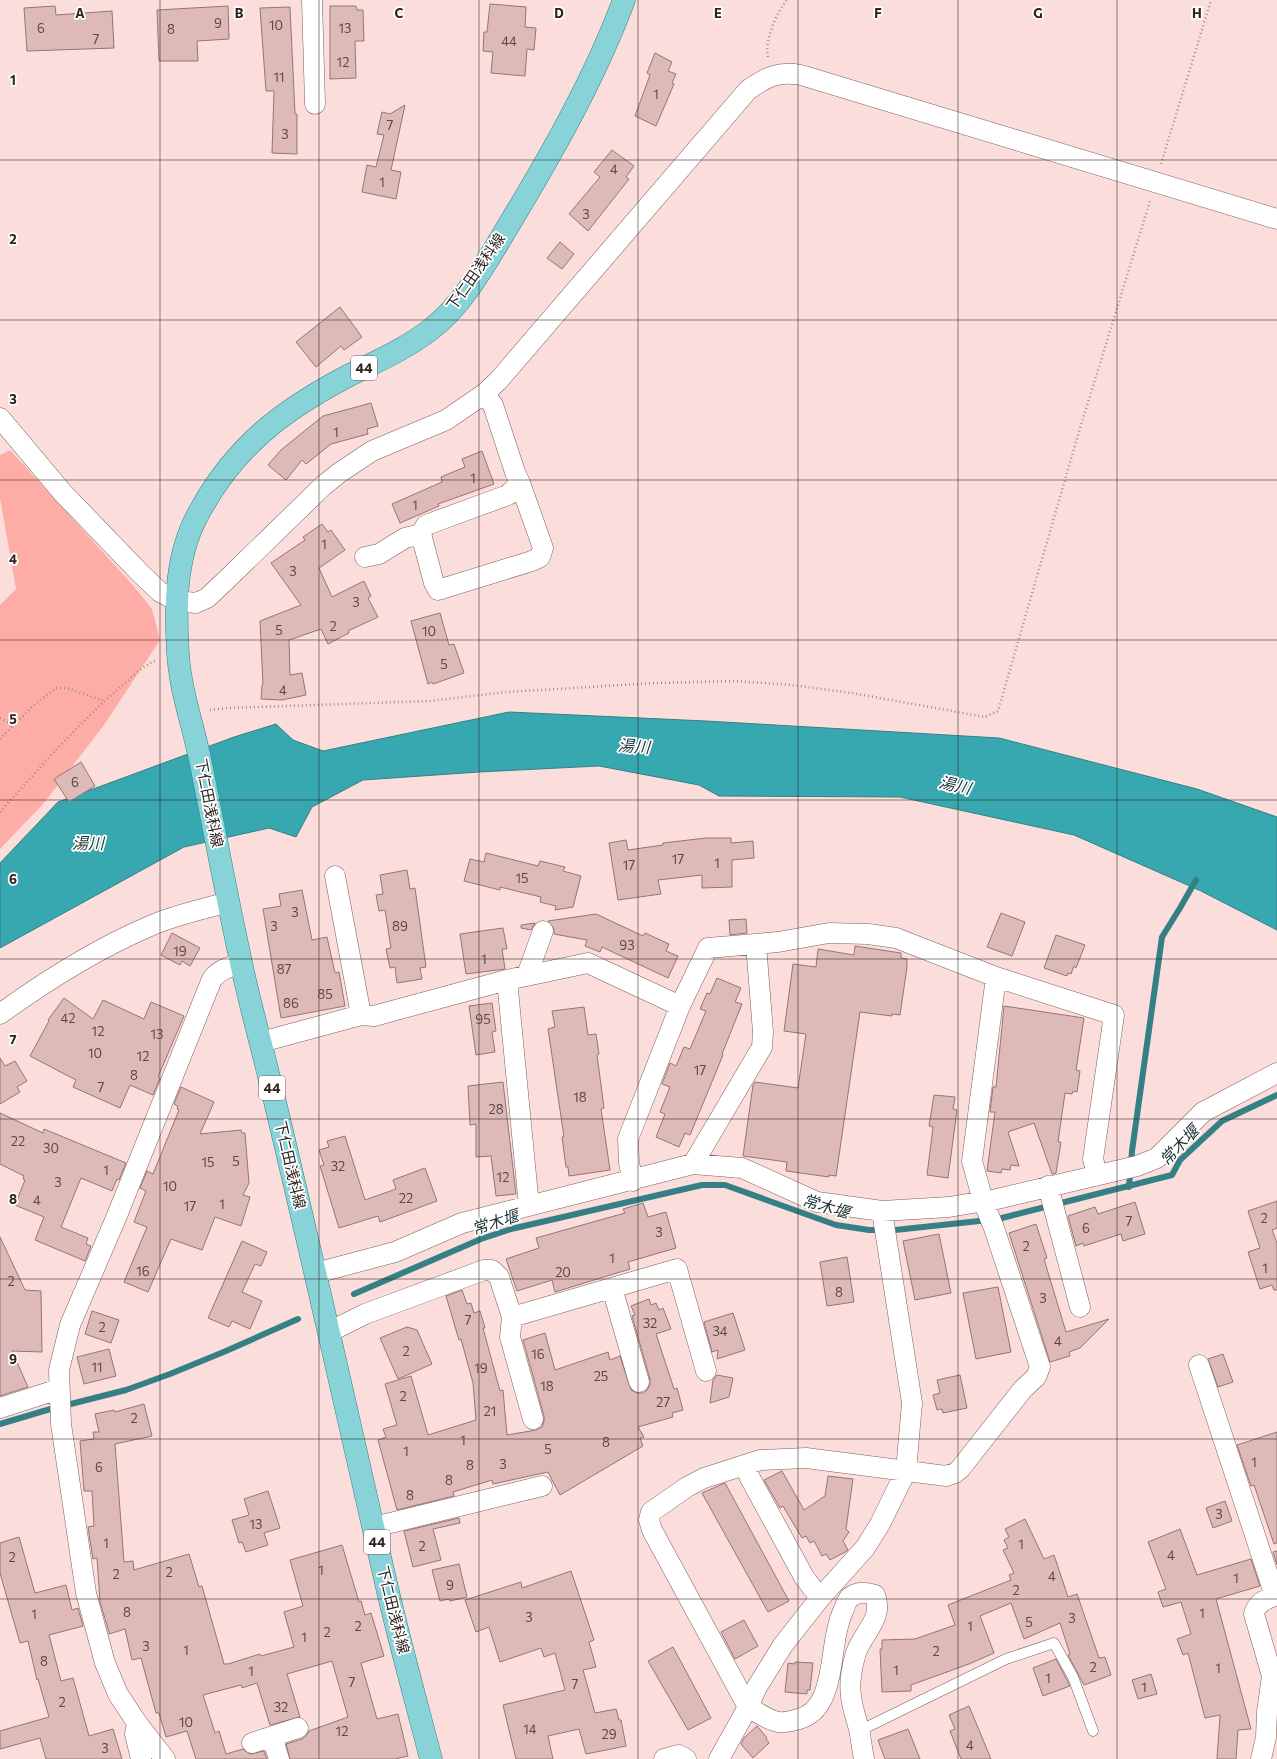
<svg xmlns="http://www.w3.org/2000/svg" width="1277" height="1759" viewBox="0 0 1277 1759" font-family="Commissioner,'Noto Sans JP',sans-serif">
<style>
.green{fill:#fdaca6}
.water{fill:#37a8af;stroke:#358084}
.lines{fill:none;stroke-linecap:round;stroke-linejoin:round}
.stream{stroke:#358084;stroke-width:6}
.building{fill:#ddbab7;stroke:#957573}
.service-casing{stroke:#7d5e5c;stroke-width:11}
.minor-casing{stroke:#7d5e5c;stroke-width:21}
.primary-casing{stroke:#348287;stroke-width:23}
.path{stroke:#a38d8b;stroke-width:2.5;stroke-dasharray:1 3;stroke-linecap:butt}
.service{stroke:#fff;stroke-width:10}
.minor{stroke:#fff;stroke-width:20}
.primary{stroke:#87d3d8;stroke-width:22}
.grid{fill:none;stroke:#2f2220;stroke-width:1;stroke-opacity:0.55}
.labels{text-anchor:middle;stroke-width:3.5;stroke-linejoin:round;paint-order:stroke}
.number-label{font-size:13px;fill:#5a4846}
.shield{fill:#fff;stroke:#6d6463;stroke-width:1}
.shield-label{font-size:14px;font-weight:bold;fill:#2f2220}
.street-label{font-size:15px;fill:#2f2220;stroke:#fff}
.water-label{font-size:16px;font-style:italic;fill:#1c3436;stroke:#fff}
.grid-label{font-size:13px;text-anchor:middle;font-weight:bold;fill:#2f2220;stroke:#fff;stroke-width:3.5;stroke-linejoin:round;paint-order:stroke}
</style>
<rect width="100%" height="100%" fill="#fbdedc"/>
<path class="green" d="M10 450 131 583 152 609 160 640 104 725 44 803 0 849V605L16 589 0 498V455Z"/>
<path class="water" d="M509 712 706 721 999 738 1197 789 1277 817V930L1201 891 1074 835 900 797 719 796 699 785 599 766 479 772 363 780 312 807 296 837 269 828 184 847 0 948V863L58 802 234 737 276 724 293 740 323 751Z"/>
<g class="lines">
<path class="stream" d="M1129 1187 1132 1151 1162 937 1180 908 1196 880
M354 1294 481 1239 511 1229 702 1185H725L836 1225 869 1230H895L998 1219 1172 1175 1180 1160 1222 1121 1277 1095
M0 1424 47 1410 126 1390 170 1374 226 1351 298 1319"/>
</g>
<path class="building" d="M490 4 526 7 525 27 536 28 534 50 527 49 525 76 491 73 493 52 483 51 484 32H487Z
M55 6 56 15 112 11 114 48 27 51 24 8Z
M228 6 229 39 197 41 198 61H159L157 10Z
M330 6H356L357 10H363L364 41H355L356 78 330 79Z
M290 7 295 114H297V154L272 153 274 91H266L260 8Z
M655 53 672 62 668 71 676 74 672 83 674 84 656 126 635 116 650 75 647 73Z
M405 105 391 170 401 172 396 199 362 192 367 165 376 167 384 135 377 134 382 112 390 114Z
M612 150 634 166 626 177 629 179 588 231 569 214 600 177 594 172Z
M560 242 574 254 562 269 547 258Z
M340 307 362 337 344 350 341 346 316 367 296 342Z
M371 403 378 426 367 429 368 434 331 444 306 464 302 460 286 480 268 465 281 450 323 416Z
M482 451 494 484 438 504 439 506 400 523 392 504 442 482 441 477 465 467 462 459Z
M322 524 328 532 331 530 345 550 319 568 332 597 364 581 371 596 368 598 378 617 348 631 349 633 328 644 321 629 289 640 290 675 302 673 306 695 282 700 261 699 262 685 263 684 260 621 301 605 271 563 305 540 303 537Z
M440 613 449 645 454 644 464 673 433 684 432 682 428 684 411 621Z
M81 762 95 786 69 802 54 779Z
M706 838H731V843L753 841 754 858 732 860V887L702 888V875L658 880 661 894 618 900 609 843 626 840 628 850 663 845V843Z
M486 853 538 866 540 861 565 867 563 871 581 876 573 907 555 910 556 906 540 902 541 897 500 887V890L464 881 470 859 484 862Z
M407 870 410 889 415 888 426 967 420 968 422 979 397 983 395 967 390 968 386 949 391 948 385 910 379 911 376 895 383 894 380 875Z
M302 890 312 940 327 937 335 973 339 972 345 1006 281 1018 263 909 281 906 279 894Z
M1001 913 1025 922 1012 956 987 947Z
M596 914 643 936 645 933 669 944 666 951 678 956 668 978 602 947 600 952 585 946 587 940 554 934V929L548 921Z
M746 919 747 933 730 935 729 920Z
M535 923 531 930 521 928V925Z
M503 928 507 949H502L505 969 466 974 460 934Z
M172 933 200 948 190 966 182 961 180 965 161 955Z
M1056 935 1085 945 1076 968 1074 966 1071 974 1068 973 1067 976 1044 968Z
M855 946 901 953V958L907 959V967L900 1015 892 1014V1016L860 1012 836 1176 829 1175V1177L786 1171 787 1162 743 1156 753 1085 755 1082 798 1088 806 1034 784 1031 793 964 816 967 818 949 854 955Z
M717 978 741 988 735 1002 742 1004 722 1054 723 1055 690 1135 685 1133 679 1147 656 1137 665 1114 660 1112 670 1087 662 1084 670 1063 676 1066 684 1047 690 1049 706 1011 700 1009 707 993 710 994Z
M64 998 93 1019 103 1000 144 1019 151 1002 184 1016 158 1077 160 1078 153 1095 130 1085 120 1108 73 1087 76 1080 30 1056 49 1021 48 1020Z
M492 1003 496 1031 492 1032 495 1052 476 1055 469 1006Z
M1004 1006 1084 1018 1076 1070 1080 1071 1077 1092 1073 1091 1072 1094 1065 1093 1058 1142H1061L1056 1173 1052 1174 1034 1123 1008 1132 1019 1166 1011 1165 1010 1170 1002 1169 1001 1173 987 1171 995 1112H990L993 1087H996Z
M584 1007 588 1035 596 1034 599 1054 597 1055 604 1108 601 1109 610 1170 569 1176 568 1167H566L562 1137H564L548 1029 555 1027 552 1011Z
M0 1058 5 1066 15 1061 27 1081 17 1087 20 1092 0 1104Z
M503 1082 516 1194 496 1196 491 1156 476 1157V1124L470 1125 468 1086Z
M181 1087 214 1102 200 1134 241 1130 242 1133H245L249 1183 243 1195 250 1197 241 1226 215 1217 202 1250 171 1239 148 1292 124 1282 147 1227 134 1222 146 1191 140 1188 147 1171 153 1174 179 1110 177 1109 178 1106 174 1104Z
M934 1095 955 1097 953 1109 957 1110 948 1178 927 1175 933 1127 929 1126Z
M0 1113 43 1133 44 1129 126 1163 119 1180 117 1179 112 1191 81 1178 61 1227 88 1238 86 1244 91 1246 85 1261 35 1240 44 1217 15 1205 25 1180 23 1179 24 1176 0 1164Z
M345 1136 365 1200 396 1189 393 1180 425 1168 437 1201 380 1222 378 1216 339 1228 320 1166 324 1165 319 1150 329 1147 327 1141Z
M1277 1201V1228L1272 1230 1277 1243V1290H1274L1272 1285 1260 1289 1248 1252 1260 1248 1248 1211Z
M1135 1202 1145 1234 1123 1241 1121 1234 1084 1246 1083 1243 1076 1246 1068 1216 1095 1207 1098 1214Z
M643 1203 648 1217 666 1212 676 1248 628 1262 630 1269 555 1292 552 1280 517 1291 506 1259 539 1248 536 1238 625 1213 623 1209Z
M1036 1224 1047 1258 1044 1259 1066 1332 1109 1319 1080 1348 1069 1352 1070 1356 1050 1362 1009 1233Z
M939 1234 951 1293 915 1300 903 1241Z
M0 1237 25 1290 41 1291 42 1352 12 1351 28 1387 0 1396Z
M242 1241 267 1252 261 1266 255 1264 242 1292 262 1301 250 1329 232 1321 229 1327 208 1318Z
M847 1257 854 1302 827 1306 820 1262Z
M998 1287 1011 1352 976 1359 963 1293Z
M462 1290 467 1304 471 1303 474 1313 480 1311 485 1328H483L500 1391 503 1390 507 1435 536 1430 542 1427 544 1421V1416L523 1340 545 1333 555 1370 608 1352 610 1360 620 1356 631 1390 637 1393H643L647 1390 650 1385V1379L632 1316 635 1315 631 1306 649 1299 651 1305 656 1303 659 1310 663 1308 671 1329 656 1334 674 1389 677 1388 683 1410 672 1413 673 1417 638 1427 644 1437 640 1438 643 1446 560 1495 548 1472 493 1484 492 1480 453 1492 454 1496 397 1510 378 1440 386 1437 383 1429 397 1425 385 1384 411 1376 428 1435 476 1420 473 1383 461 1339 459 1340 446 1296Z
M92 1311 119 1320 111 1343 85 1334Z
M733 1313 745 1350 717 1359 718 1350 712 1352 704 1322Z
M407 1327 417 1330 432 1364 398 1379 380 1338Z
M109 1349 116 1376 84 1384 77 1357Z
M1223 1354 1233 1382 1218 1387 1208 1359Z
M717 1375 733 1378 729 1397 710 1403 713 1380Z
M960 1375 967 1408 943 1413 942 1409 937 1410 933 1395 940 1393 937 1380Z
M144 1404 152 1436 115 1444 124 1562 133 1561 134 1570 189 1554 199 1587 202 1586 224 1664H228L260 1654 261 1656 294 1647 284 1612 303 1606 290 1560 342 1545 359 1602 361 1601 365 1615 371 1613 384 1656 361 1663 377 1719 398 1714 408 1756 395 1759H290L286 1744 302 1739 307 1735 309 1731 348 1717 332 1661 287 1674 300 1717 270 1725 257 1683 242 1688 241 1685 203 1695 215 1733 219 1731 226 1754 243 1749 250 1754 264 1751 267 1759H196L187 1731 166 1737 159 1713H156L141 1658 132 1660 125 1629 109 1634V1632L100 1602 97 1558 93 1559 88 1527 94 1526 92 1491H84L80 1441 94 1439 93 1432H99L95 1414 114 1410 115 1412Z
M1277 1432V1543L1274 1544 1254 1485 1251 1486 1237 1445Z
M782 1471 804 1510 825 1496 828 1476 853 1479 846 1529 849 1532 843 1541 848 1550 847 1551 830 1560 826 1554 822 1556 814 1541 810 1543 806 1536 802 1538 783 1506 780 1508 764 1480Z
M725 1483 789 1601 768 1612 702 1493Z
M268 1491 280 1528 264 1533 268 1545 246 1552 242 1542 239 1543 232 1520 249 1515 244 1499Z
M1225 1501 1232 1521 1213 1528 1206 1508Z
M459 1518 460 1523 433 1529 441 1560 413 1567 404 1531Z
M1025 1519 1044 1559 1054 1555 1068 1597 1077 1594 1099 1658 1105 1657 1111 1675 1084 1685 1068 1655 1070 1654 1060 1623 1024 1639 1011 1603 980 1616 994 1653 969 1664 911 1685V1691L882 1692 880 1649H882V1640L915 1639 955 1625 948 1605 1011 1580 1009 1575 1014 1573 1003 1550 1008 1548 1004 1540 1009 1537 1005 1529Z
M1180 1529 1197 1575 1251 1559 1260 1586 1216 1599 1251 1729 1238 1730 1236 1759H1217L1220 1715 1205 1718 1188 1653 1183 1655 1177 1639 1191 1634 1181 1602 1163 1607 1158 1592 1166 1589 1148 1542Z
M19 1537 35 1593 66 1585 72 1610 78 1608 83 1626 49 1635 61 1681 73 1678 89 1736 113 1729 122 1759H46L40 1738 0 1749V1731L49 1717 38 1679 37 1680 28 1641 20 1643 0 1573V1543Z
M1277 1551V1565L1273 1552Z
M459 1564 467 1597 450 1601 449 1599 440 1601 432 1570Z
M571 1571 594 1640 589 1642 596 1667 583 1670 595 1713 616 1709 619 1720H621L626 1746 586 1754 579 1729 548 1736 553 1759H516L503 1705 565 1690 555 1653 544 1657 541 1648 500 1662 489 1627 476 1632 465 1600 521 1582 522 1588Z
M744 1620 758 1646 735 1659 721 1632Z
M673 1647 711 1718 688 1730 648 1661Z
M1056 1659 1070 1686 1043 1696 1033 1668Z
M795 1662 813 1663 810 1690H807V1694L785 1692 788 1663 795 1664Z
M1151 1674 1157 1694 1138 1699 1132 1680Z
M969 1706 991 1759H961L950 1731 955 1729 949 1715Z
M757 1726 767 1738 766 1739 769 1743 753 1758 741 1744 744 1738Z
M908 1729 920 1759H885L878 1740Z"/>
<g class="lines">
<g class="service-casing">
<path id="service" d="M859 1731 1006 1659 1054 1643 1073 1677 1093 1731"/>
</g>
<g class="minor-casing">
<path id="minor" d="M312 0 315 104
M0 418 62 492 141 574 160 592 177 601 196 603 207 598 222 584 323 486 339 473 372 451 446 420 484 394 498 381 748 90C767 77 777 71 801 75L1277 219
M421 534 434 583 438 590 532 561 540 557 543 548 520 483 515 472 493 405 484 394
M365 557 379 554 405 538 421 534 426 525 508 495 520 483
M335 876 361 1015
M527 975 543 931
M507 980 529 1206
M0 1014C47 980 96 949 150 926 175 915 203 909 229 902
M261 1042 361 1015 374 1016 507 980 588 963 680 1006
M693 1164 762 1047 763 1032 756 944
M633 1181 629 1163 628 1139 680 1006 708 948 778 942 829 933 868 934 896 938 996 977 1114 1015 1093 1159 1097 1174
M1048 1186 1080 1307
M316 1273 395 1252 462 1223 693 1164 742 1168 817 1202 882 1211 949 1207 997 1199 1137 1166 1157 1158 1203 1112 1277 1073
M612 1288 639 1382
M512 1317 510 1337 533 1419
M329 1332 365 1314 484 1270H492L499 1277 512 1317 677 1269 706 1371
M1199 1365 1275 1596
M0 1408 59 1389
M745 1465 750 1478 804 1577 820 1598
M374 1527 542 1486
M137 1723 135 1734 141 1759
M272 1737 279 1759
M252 1743 298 1728
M165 1759 137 1723 118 1694 105 1663 86 1593 61 1424 59 1370 70 1325 116 1218 212 979C220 969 229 967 241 964
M664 1759 679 1755 686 1759
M719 1759 748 1707 757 1687 783 1645 820 1598 865 1548 880 1524 906 1471 912 1403 882 1211
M864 1759C862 1749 861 1739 859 1729 856 1718 852 1707 851 1696 849 1683 852 1665 856 1653 863 1632 884 1619 875 1595 866 1592 857 1591 849 1598 847 1601 845 1605 844 1609 831 1637 835 1670 823 1697 818 1708 810 1716 799 1719 792 1721 785 1723 778 1722 768 1720 757 1712 748 1707L652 1530 649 1520 651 1512 687 1487 704 1478 760 1460 806 1458 946 1476 955 1473 960 1469 1023 1389 1036 1377 1040 1367 994 1228 983 1201 972 1161 996 977
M1261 1759 1266 1737 1267 1712 1272 1676 1254 1614C1257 1602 1266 1599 1277 1595"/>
</g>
<g class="primary-casing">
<path id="primary" d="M431 1759C417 1705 402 1651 389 1596 349 1423 311 1250 269 1077 260 1039 249 1001 241 962 227 898 215 833 202 769 195 730 180 692 178 653 175 603 175 553 201 509 236 446 282 411 344 378 373 363 404 350 430 330 464 304 485 264 507 228 551 155 594 80 624 0"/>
</g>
<path class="path" d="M768 57C764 42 777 11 787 0
M1161 164 1211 0
M210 710 228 708 430 701 506 692 656 683 736 681 792 685 852 693 985 717 998 711 1078 435 1150 201
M0 718 14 726
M0 739 35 704 56 688H67L104 701
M0 812C39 769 78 723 123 685 133 676 144 665 157 660"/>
<use href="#service" class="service"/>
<use href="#minor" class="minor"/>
<use href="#primary" class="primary"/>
</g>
<path class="grid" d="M160 0V1759M319 0V1759M479 0V1759M638 0V1759M798 0V1759M958 0V1759M1117 0V1759M0 160H1277M0 320H1277M0 480H1277M0 640H1277M0 800H1277M0 959H1277M0 1119H1277M0 1279H1277M0 1439H1277M0 1599H1277"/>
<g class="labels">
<g class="number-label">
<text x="218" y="28">9</text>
<text x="276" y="30">10</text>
<text x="41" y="33">6</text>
<text x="345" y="33">13</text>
<text x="171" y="34">8</text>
<text x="96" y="44">7</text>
<text x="509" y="46">44</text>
<text x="343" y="67">12</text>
<text x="279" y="82">11</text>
<text x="656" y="99">1</text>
<text x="390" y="130">7</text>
<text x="285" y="139">3</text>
<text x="614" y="174">4</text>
<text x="382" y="187">1</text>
<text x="586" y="219">3</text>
<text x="336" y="437">1</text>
<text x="473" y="483">1</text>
<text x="415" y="510">1</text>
<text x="324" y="549">1</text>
<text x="293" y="576">3</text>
<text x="356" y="607">3</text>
<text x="333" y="631">2</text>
<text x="279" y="635">5</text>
<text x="429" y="636">10</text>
<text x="444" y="669">5</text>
<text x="283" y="695">4</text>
<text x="75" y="787">6</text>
<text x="678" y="864">17</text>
<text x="717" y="868">1</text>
<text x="629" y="870">17</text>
<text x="522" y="883">15</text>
<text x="295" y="917">3</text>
<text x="274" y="931">3</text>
<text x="400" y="931">89</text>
<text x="627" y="950">93</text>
<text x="180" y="956">19</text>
<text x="484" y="964">1</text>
<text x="284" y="974">87</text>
<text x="325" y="999">85</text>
<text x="291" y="1008">86</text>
<text x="68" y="1023">42</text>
<text x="483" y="1024">95</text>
<text x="98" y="1036">12</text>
<text x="157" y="1039">13</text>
<text x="95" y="1058">10</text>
<text x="143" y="1061">12</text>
<text x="700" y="1075">17</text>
<text x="134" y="1080">8</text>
<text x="101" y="1092">7</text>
<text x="580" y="1102">18</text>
<text x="496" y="1114">28</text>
<text x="18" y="1146">22</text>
<text x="51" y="1153">30</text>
<text x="236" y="1166">5</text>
<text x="208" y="1167">15</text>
<text x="338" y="1171">32</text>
<text x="106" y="1175">1</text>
<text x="503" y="1182">12</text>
<text x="58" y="1187">3</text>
<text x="170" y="1191">10</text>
<text x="406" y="1203">22</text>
<text x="37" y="1205">4</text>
<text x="222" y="1209">1</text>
<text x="190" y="1211">17</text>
<text x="1264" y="1223">2</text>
<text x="1129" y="1226">7</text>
<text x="1086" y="1233">6</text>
<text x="659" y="1237">3</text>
<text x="1026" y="1251">2</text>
<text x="612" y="1263">1</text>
<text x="1265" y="1273">1</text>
<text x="143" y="1276">16</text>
<text x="563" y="1277">20</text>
<text x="11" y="1286">2</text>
<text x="839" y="1297">8</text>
<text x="1043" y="1303">3</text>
<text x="468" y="1325">7</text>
<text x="650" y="1328">32</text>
<text x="102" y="1332">2</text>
<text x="720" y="1336">34</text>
<text x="1058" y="1346">4</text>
<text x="406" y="1356">2</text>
<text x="538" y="1359">16</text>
<text x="97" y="1372">11</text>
<text x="481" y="1373">19</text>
<text x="601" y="1381">25</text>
<text x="547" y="1391">18</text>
<text x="403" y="1401">2</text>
<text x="663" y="1407">27</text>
<text x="490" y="1416">21</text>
<text x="134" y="1423">2</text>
<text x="463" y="1445">1</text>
<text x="606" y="1447">8</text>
<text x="548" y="1454">5</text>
<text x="406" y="1456">1</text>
<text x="1254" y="1467">1</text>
<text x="503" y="1469">3</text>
<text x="470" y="1470">8</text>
<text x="99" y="1472">6</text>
<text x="449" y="1485">8</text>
<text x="410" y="1500">8</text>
<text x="1219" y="1519">3</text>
<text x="256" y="1529">13</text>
<text x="106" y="1548">1</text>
<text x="1021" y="1549">1</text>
<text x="422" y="1551">2</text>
<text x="1171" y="1560">4</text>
<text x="12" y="1562">2</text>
<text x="321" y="1575">1</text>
<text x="169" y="1577">2</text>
<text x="116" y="1579">2</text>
<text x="1052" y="1581">4</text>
<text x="1236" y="1583">1</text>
<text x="450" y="1590">9</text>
<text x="1016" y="1595">2</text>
<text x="127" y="1617">8</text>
<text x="1202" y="1618">1</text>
<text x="34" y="1619">1</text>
<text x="529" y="1622">3</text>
<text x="1072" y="1623">3</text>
<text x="1029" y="1627">5</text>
<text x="358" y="1631">2</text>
<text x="970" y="1631">1</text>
<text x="327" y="1637">2</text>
<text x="304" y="1642">1</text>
<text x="146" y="1651">3</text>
<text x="186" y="1655">1</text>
<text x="936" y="1656">2</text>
<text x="44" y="1666">8</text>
<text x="1093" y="1672">2</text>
<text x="1218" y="1673">1</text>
<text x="896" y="1675">1</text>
<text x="251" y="1676">1</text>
<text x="1048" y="1683">1</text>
<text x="352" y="1687">7</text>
<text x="575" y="1689">7</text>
<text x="1144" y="1692">1</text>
<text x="62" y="1707">2</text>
<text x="281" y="1712">32</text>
<text x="186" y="1727">10</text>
<text x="530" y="1734">14</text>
<text x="342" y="1736">12</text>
<text x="609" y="1739">29</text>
<text x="970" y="1750">4</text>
<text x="105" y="1753">3</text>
</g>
<g class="shield">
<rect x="351" y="356" width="26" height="24" rx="3"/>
<rect x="259" y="1076" width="26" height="24" rx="3"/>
<rect x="364" y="1530" width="26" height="24" rx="3"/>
</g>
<g class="shield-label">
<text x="364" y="373">44</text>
<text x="272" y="1093">44</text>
<text x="377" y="1547">44</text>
</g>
<g class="street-label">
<text transform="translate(476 272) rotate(-55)" y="5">下仁田浅科線</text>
<text transform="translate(209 803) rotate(79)" y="5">下仁田浅科線</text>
<text transform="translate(290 1165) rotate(77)" y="5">下仁田浅科線</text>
<text transform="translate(393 1610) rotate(76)" y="5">下仁田浅科線</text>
</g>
<g class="water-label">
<text transform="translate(634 746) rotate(4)" y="6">湯川</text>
<text transform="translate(955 785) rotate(13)" y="6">湯川</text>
<text x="88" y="849">湯川</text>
<text transform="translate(1179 1145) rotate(-46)" y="6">常木堰</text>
<text transform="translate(826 1206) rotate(17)" y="6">常木堰</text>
<text transform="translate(495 1222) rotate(-18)" y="6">常木堰</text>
</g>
</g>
<g class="grid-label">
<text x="80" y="18">A</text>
<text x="239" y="18">B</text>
<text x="399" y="18">C</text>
<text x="559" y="18">D</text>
<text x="718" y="18">E</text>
<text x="878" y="18">F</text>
<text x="1038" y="18">G</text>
<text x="1197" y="18">H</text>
<text x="13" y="85">1</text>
<text x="13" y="244">2</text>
<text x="13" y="404">3</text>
<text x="13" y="564">4</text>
<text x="13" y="724">5</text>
<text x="13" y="884">6</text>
<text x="13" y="1044">7</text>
<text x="13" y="1204">8</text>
<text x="13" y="1364">9</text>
</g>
</svg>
